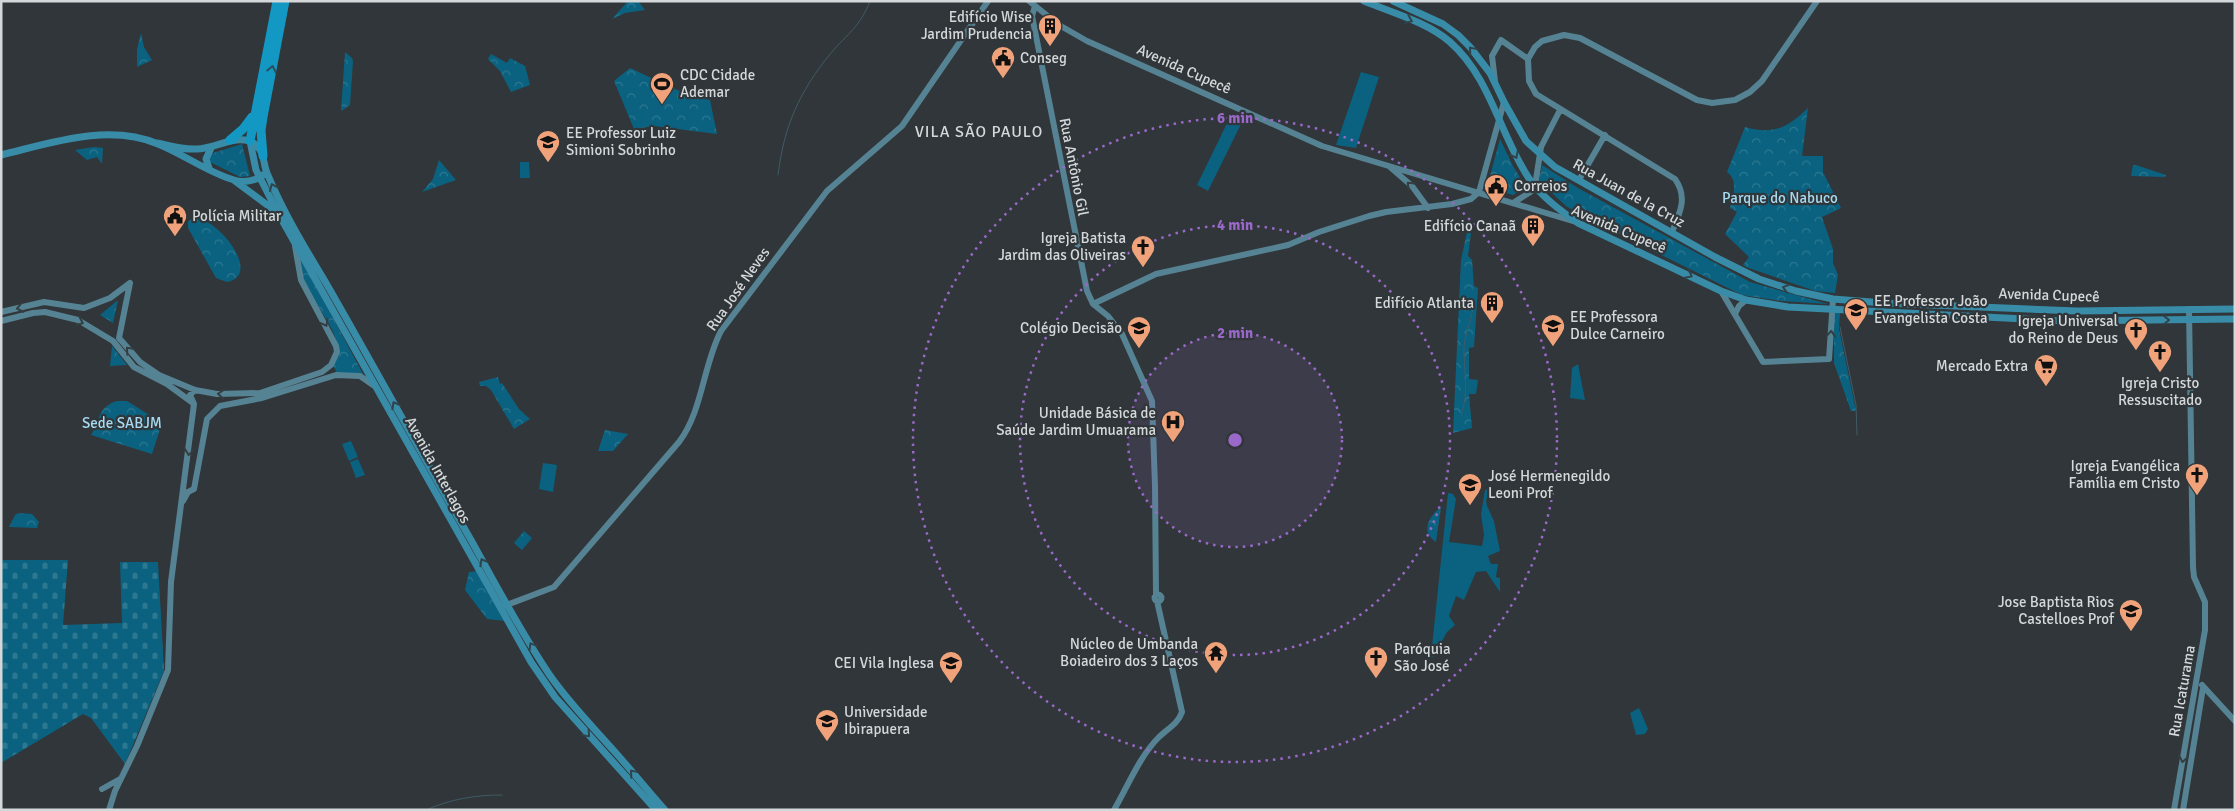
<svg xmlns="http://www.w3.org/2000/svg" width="2236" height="811" viewBox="0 0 2236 811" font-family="Signika,sans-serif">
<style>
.green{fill:#0a6280}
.cemetery{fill:url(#cemetery-stones)}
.park{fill:url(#park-crowns)}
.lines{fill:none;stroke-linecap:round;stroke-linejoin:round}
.stream{stroke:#405b66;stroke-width:1}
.secondary{stroke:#568393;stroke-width:6}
.primary{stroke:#398ca8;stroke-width:7}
.highway{stroke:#1398c4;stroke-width:9}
.oneway{stroke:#31434a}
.oneway2{stroke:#294e5c}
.oneway3{stroke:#343e42}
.ring{fill:none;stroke:#9a68c8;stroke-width:2.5;stroke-dasharray:2.5 5}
.labels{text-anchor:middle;stroke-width:4.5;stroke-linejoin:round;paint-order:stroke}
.poi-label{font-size:15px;fill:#d4d8da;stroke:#303639;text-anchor:end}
.street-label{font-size:15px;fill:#d4d8da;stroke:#303639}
.park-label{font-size:15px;fill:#a7daf1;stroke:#303639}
.neighbourhood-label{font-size:16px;letter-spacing:1px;fill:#d4d8da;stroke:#303639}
.centre{fill:#9a68c8;stroke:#303639;stroke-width:2.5}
.ring-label{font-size:15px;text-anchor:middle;font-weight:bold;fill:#9a68c8;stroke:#303639;stroke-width:4.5;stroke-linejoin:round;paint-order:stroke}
</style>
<defs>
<pattern id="cemetery-stones" width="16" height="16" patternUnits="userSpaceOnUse" patternTransform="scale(1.25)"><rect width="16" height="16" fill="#0a6280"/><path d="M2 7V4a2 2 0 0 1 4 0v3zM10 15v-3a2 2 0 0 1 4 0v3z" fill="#2d7891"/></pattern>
<pattern id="park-crowns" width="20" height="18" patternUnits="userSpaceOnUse" patternTransform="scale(1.25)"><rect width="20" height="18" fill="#0a6280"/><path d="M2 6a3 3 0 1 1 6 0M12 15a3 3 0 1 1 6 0" fill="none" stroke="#2d7891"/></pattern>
</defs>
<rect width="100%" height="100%" fill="#303639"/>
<path class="green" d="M1361 72 1379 77 1356 148 1336 145Z
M1232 113 1244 118 1208 191 1197 185Z
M520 162H529L530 178H520Z
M1578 364 1585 400 1570 398 1572 368Z
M351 441 358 457 349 461 342 444Z
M358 459 365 475 356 478 350 462Z
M543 463 557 465 553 492 539 489Z
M1489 489 1490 494 1486 500 1487 506 1494 521 1500 551 1488 556 1491 564H1498L1496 577 1500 578V592L1486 571 1476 572 1464 600 1456 596 1449 616 1455 625 1447 632 1433 657 1431 656 1448 493 1453 494 1456 499 1449 542 1482 546 1484 535 1481 514 1485 490Z
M1639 708 1648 729 1645 734 1636 735 1630 713Z"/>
<path class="cemetery" d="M1 560H68L63 625 122 623 120 562H158L164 671 125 764 91 718 83 714 1 763Z"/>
<path class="park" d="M628 1H638L645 10 625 13 612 19Z
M141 33 144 47 152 60 137 67V49Z
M345 52 352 58 353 61 350 105 341 111Z
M491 54 507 63 510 58 525 66 530 85 511 92 500 71 488 59Z
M630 68 677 90 710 100 717 134 654 126 634 129 614 81Z
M1808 108 1802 156H1823V172L1841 208 1822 217 1833 249V263L1838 275 1835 293 1815 291 1746 267 1743 265 1749 257 1725 234 1737 212 1730 208C1733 195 1739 181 1727 172L1745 127C1774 135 1787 128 1808 108Z
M1500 139 1513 166 1526 187 1513 195 1487 187Z
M242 144 250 176 240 177 210 162 209 158 213 153Z
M94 147 103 148 102 164 97 157 87 160 75 150Z
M439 160 456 180 422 192 433 179Z
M1542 165 1578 188 1750 282 1828 304 1782 301 1742 295 1585 217 1566 206 1539 181Z
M2133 165H2136L2166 175 2165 177 2131 176Z
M193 218C216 215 264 275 227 282L216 278 188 228V222Z
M1467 232 1471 233 1468 256 1472 260 1474 286 1478 288 1474 347 1469 348V379L1478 380 1476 394H1469L1472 428 1453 433 1461 260Z
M298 252 363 374 337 373 333 365C351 339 311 304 303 279 300 271 300 261 298 252Z
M118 300 113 323 100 315Z
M1834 311 1840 312 1839 329 1856 411H1851L1834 363Z
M112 346 127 365 110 366Z
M498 377 500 384 502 383 519 409 530 419 514 429 491 390 486 386H480L479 382Z
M117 401H127L162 423 152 454 91 435C101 420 96 408 117 401Z
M605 430 628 434 613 451H598Z
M1441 507 1436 542C1420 532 1429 516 1441 507Z
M19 513 32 514 39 522 37 528 9 527 15 515Z
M524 531 532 538 522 550 514 543Z
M477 571 505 621 487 619 465 590 469 572Z"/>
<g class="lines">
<path class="stream" d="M778 175C784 126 799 92 831 53 848 33 860 27 870 1
M1840 327 1856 405 1857 435
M1461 416C1469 394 1464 371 1464 349 1464 337 1470 325 1472 313
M426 810C451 799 475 795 502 795"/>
<path class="secondary" d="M1029 1 1059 25 1087 41 1322 146 1576 222
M1035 6 1032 16 1087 291 1093 304 1108 316 1122 334 1152 401 1155 486 1156 595
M1495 81 1492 56 1501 40 1528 59
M1390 167 1412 186 1428 208
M1579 180 1605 135
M1479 192 1504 102
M1513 203 1532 191 1535 186 1541 147 1560 110
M1672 232C1680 213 1688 197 1675 179L1536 94 1529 81 1528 59 1535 47 1542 41 1564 35 1580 38 1697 100 1712 103 1735 100 1750 92 1762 81 1817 1
M130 283 119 338 140 362 159 375 195 390 217 394 260 393 322 372 331 365 337 352 336 346 301 280 295 246
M1721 291 1763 362 1829 359 1833 299
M1093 304 1156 274 1288 245 1319 232 1369 216 1386 212 1452 204 1471 199 1479 192
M1 312 44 302 84 308 110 298 130 283
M1735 314 1739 306 1746 300
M1 321 33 313 45 312 78 320 113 341 134 367 167 384 193 403
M183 501 188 492 194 489 207 419 220 406 262 398 336 375 360 376 373 385
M1154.5 598a3.5 3.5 0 1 1 7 0a3.5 3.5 0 1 1-7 0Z
M504 606 554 587 679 442C703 410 703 365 721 331L827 191 902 126 988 1
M2202 685 2235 721
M102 789 120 779
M109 810 115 791 137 746 168 670 171 582 194 404 190 395 195 390
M1114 810C1128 786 1139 757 1159 737 1167 729 1178 724 1182 712L1157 601
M2174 810 2205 630V602L2194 577 2193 567 2189 309
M2183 810 2203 688"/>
<path class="primary" d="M1364 1C1393 13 1427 22 1450 42 1491 78 1500 136 1530 180 1542 197 1561 211 1578 223L1721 291 1746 300 1788 307 2065 321 2235 319
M1393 1 1443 24 1458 35 1470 47 1490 73 1504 102 1526 141 1555 167 1715 257 1759 279 1796 291 1833 299 1884 303 2077 311 2235 309
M250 141 256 170 278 213 531 662 555 697 656 810
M157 143C171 146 183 150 197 149 216 149 240 131 256 145 265 153 263 164 267 173 283 212 305 248 326 283 375 368 422 455 471 540 496 585 520 631 549 674 568 702 593 727 615 752 632 771 648 791 665 810
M1 155C51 143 108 123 158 144 183 154 209 173 234 180 243 183 256 181 263 175
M209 168 206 159 211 148
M235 181 274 210"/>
<path class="highway" d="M230 140 243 129 252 117
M250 141 277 1
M263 156 261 130 263 117 285 1"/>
</g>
<defs><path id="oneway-chevron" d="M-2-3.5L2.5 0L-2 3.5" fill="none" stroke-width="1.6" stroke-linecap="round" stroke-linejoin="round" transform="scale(1.25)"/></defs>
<g class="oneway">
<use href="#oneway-chevron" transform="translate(1409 20) rotate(22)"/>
<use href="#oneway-chevron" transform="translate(1472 50) rotate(-130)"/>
<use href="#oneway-chevron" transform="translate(1515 155) rotate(62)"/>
<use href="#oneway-chevron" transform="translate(273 187) rotate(-113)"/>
<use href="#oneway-chevron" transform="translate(1689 275) rotate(26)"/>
<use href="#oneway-chevron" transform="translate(1786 288) rotate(-163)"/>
<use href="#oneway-chevron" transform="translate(2166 320) rotate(-1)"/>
<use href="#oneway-chevron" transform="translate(395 405) rotate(-119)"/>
<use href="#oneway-chevron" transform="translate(483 562) rotate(-119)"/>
<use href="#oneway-chevron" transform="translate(532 646) rotate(-121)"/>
<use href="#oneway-chevron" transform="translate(587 734) rotate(49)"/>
<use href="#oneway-chevron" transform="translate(633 773) rotate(-130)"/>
</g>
<use class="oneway2" href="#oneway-chevron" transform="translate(272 69) rotate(-78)"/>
<g class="oneway3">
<use href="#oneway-chevron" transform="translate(1410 185) rotate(-136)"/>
<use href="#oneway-chevron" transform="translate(20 308) rotate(168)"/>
<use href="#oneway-chevron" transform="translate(80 322) rotate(25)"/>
<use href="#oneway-chevron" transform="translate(325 323) rotate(61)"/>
<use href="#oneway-chevron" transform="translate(1831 334) rotate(-86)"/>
<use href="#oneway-chevron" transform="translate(129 350) rotate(-131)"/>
<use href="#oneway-chevron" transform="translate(221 394) rotate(-175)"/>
<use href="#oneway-chevron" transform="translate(189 452) rotate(97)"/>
<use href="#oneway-chevron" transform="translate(2183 759) rotate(100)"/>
</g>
<circle cx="1235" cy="440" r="107" fill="#9a68c8" fill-opacity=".12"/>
<g class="ring">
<circle cx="1235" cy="440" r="107"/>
<circle cx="1235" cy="440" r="215"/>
<circle cx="1235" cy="440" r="322"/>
</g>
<defs>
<g id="building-pin" transform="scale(1.25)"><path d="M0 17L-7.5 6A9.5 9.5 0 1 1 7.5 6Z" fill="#f0a27a" stroke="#303639"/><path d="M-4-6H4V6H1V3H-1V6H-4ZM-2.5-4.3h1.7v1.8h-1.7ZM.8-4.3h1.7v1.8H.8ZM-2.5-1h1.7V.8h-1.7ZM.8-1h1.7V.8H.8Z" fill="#111"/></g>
<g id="civic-pin" transform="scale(1.25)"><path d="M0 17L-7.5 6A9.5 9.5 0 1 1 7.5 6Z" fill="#f0a27a" stroke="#303639"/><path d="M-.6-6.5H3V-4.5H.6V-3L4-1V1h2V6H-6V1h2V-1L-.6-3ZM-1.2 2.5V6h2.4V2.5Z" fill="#111"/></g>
<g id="stadium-pin" transform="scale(1.25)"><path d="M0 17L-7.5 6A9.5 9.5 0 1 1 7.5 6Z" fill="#f0a27a" stroke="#303639"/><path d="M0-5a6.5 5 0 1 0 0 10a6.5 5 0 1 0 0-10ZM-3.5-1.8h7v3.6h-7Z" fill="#111"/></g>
<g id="school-pin" transform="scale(1.25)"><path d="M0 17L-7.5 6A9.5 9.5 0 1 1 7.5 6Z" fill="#f0a27a" stroke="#303639"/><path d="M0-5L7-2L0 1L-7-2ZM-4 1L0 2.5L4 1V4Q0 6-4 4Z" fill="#111"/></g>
<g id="church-pin" transform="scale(1.25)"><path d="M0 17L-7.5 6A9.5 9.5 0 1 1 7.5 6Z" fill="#f0a27a" stroke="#303639"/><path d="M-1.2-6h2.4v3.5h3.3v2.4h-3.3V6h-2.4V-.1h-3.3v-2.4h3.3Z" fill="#111"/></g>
<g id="supermarket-pin" transform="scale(1.25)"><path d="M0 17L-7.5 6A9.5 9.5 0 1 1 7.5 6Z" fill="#f0a27a" stroke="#303639"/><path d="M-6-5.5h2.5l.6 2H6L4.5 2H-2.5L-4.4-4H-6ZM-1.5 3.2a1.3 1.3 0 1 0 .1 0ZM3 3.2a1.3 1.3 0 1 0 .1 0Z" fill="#111"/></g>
<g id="hospital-pin" transform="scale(1.25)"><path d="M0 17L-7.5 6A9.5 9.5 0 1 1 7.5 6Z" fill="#f0a27a" stroke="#303639"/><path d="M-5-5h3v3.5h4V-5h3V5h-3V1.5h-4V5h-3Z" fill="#111"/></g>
<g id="temple-pin" transform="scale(1.25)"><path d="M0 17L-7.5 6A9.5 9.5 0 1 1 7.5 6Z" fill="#f0a27a" stroke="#303639"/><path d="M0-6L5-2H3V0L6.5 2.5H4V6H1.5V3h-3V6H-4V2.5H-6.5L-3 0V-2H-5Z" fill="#111"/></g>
<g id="university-pin" transform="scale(1.25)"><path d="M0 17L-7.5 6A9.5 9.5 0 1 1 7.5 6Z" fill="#f0a27a" stroke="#303639"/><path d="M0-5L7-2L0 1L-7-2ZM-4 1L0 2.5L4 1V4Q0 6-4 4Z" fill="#111"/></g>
</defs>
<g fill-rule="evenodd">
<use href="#building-pin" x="1050" y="26"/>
<use href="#civic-pin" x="1003" y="58"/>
<use href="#stadium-pin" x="662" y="84"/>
<use href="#school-pin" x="548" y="142"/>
<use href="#civic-pin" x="1496" y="186"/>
<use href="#civic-pin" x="175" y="216"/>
<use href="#building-pin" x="1533" y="226"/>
<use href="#church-pin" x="1143" y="247"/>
<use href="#building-pin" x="1492" y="303"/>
<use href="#school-pin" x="1856" y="310"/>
<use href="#school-pin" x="1553" y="326"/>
<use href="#school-pin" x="1139" y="328"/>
<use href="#church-pin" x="2136" y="330"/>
<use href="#church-pin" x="2160" y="352"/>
<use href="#supermarket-pin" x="2046" y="366"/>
<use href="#hospital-pin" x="1173" y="422"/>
<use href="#church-pin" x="2197" y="475"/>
<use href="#school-pin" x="1470" y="485"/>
<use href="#school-pin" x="2131" y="611"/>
<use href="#temple-pin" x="1216" y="653"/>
<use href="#church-pin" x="1376" y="658"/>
<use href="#school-pin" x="951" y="663"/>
<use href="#university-pin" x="827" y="721"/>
</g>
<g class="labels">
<g class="poi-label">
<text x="1032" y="22">Edifício Wise<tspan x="1032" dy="17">Jardim Prudencia</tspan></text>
<text x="1020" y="63" text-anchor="start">Conseg</text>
<text x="680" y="80" text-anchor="start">CDC Cidade<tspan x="680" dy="17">Ademar</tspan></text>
<text x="566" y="138" text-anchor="start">EE Professor Luiz<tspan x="566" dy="17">Simioni Sobrinho</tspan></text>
<text x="1514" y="191" text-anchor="start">Correios</text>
<text x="192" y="221" text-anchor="start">Polícia Militar</text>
<text x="1516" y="231">Edifício Canaã</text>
<text x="1126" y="243">Igreja Batista<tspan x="1126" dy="17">Jardim das Oliveiras</tspan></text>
<text x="1874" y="306" text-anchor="start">EE Professor João<tspan x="1874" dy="17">Evangelista Costa</tspan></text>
<text x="1474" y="308">Edifício Atlanta</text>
<text x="1570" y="322" text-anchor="start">EE Professora<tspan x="1570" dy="17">Dulce Carneiro</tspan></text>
<text x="2118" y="326">Igreja Universal<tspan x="2118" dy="17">do Reino de Deus</tspan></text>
<text x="1122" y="333">Colégio Decisão</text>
<text x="2028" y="371">Mercado Extra</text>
<text x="2160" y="388" text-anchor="middle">Igreja Cristo<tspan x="2160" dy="17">Ressuscitado</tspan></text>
<text x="1156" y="418">Unidade Básica de<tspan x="1156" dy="17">Saúde Jardim Umuarama</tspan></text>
<text x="2180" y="471">Igreja Evangélica<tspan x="2180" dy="17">Família em Cristo</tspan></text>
<text x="1488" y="481" text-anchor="start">José Hermenegildo<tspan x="1488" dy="17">Leoni Prof</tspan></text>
<text x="2114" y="607">Jose Baptista Rios<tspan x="2114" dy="17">Castelloes Prof</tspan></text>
<text x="1198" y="649">Núcleo de Umbanda<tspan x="1198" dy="17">Boiadeiro dos 3 Laços</tspan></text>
<text x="1394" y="654" text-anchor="start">Paróquia<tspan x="1394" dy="17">São José</tspan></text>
<text x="934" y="668">CEI Vila Inglesa</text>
<text x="844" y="717" text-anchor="start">Universidade<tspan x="844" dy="17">Ibirapuera</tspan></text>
</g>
<g class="street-label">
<text transform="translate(1184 69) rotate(24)" y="5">Avenida Cupecê</text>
<text transform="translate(1074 167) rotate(79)" y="5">Rua Antônio Gil</text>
<text transform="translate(1629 193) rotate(29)" y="5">Rua Juan de la Cruz</text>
<text transform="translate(1619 229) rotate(23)" y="5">Avenida Cupecê</text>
<text transform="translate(738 289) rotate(-55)" y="5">Rua José Neves</text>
<text transform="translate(2049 295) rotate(2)" y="5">Avenida Cupecê</text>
<text transform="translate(438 470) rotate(61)" y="5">Avenida Interlagos</text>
<text transform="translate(2182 691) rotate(-80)" y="5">Rua Icaturama</text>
</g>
<g class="park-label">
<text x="1780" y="203">Parque do Nabuco</text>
<text x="122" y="428">Sede SABJM</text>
</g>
<g class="neighbourhood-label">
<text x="979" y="137">VILA SÃO PAULO</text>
</g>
</g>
<circle cx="1235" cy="440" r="8" class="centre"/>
<g class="ring-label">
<text x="1235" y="123">6 min</text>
<text x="1235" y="230">4 min</text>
<text x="1235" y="338">2 min</text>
</g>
<rect width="2236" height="811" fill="none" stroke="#d4d8da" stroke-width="5"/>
</svg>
